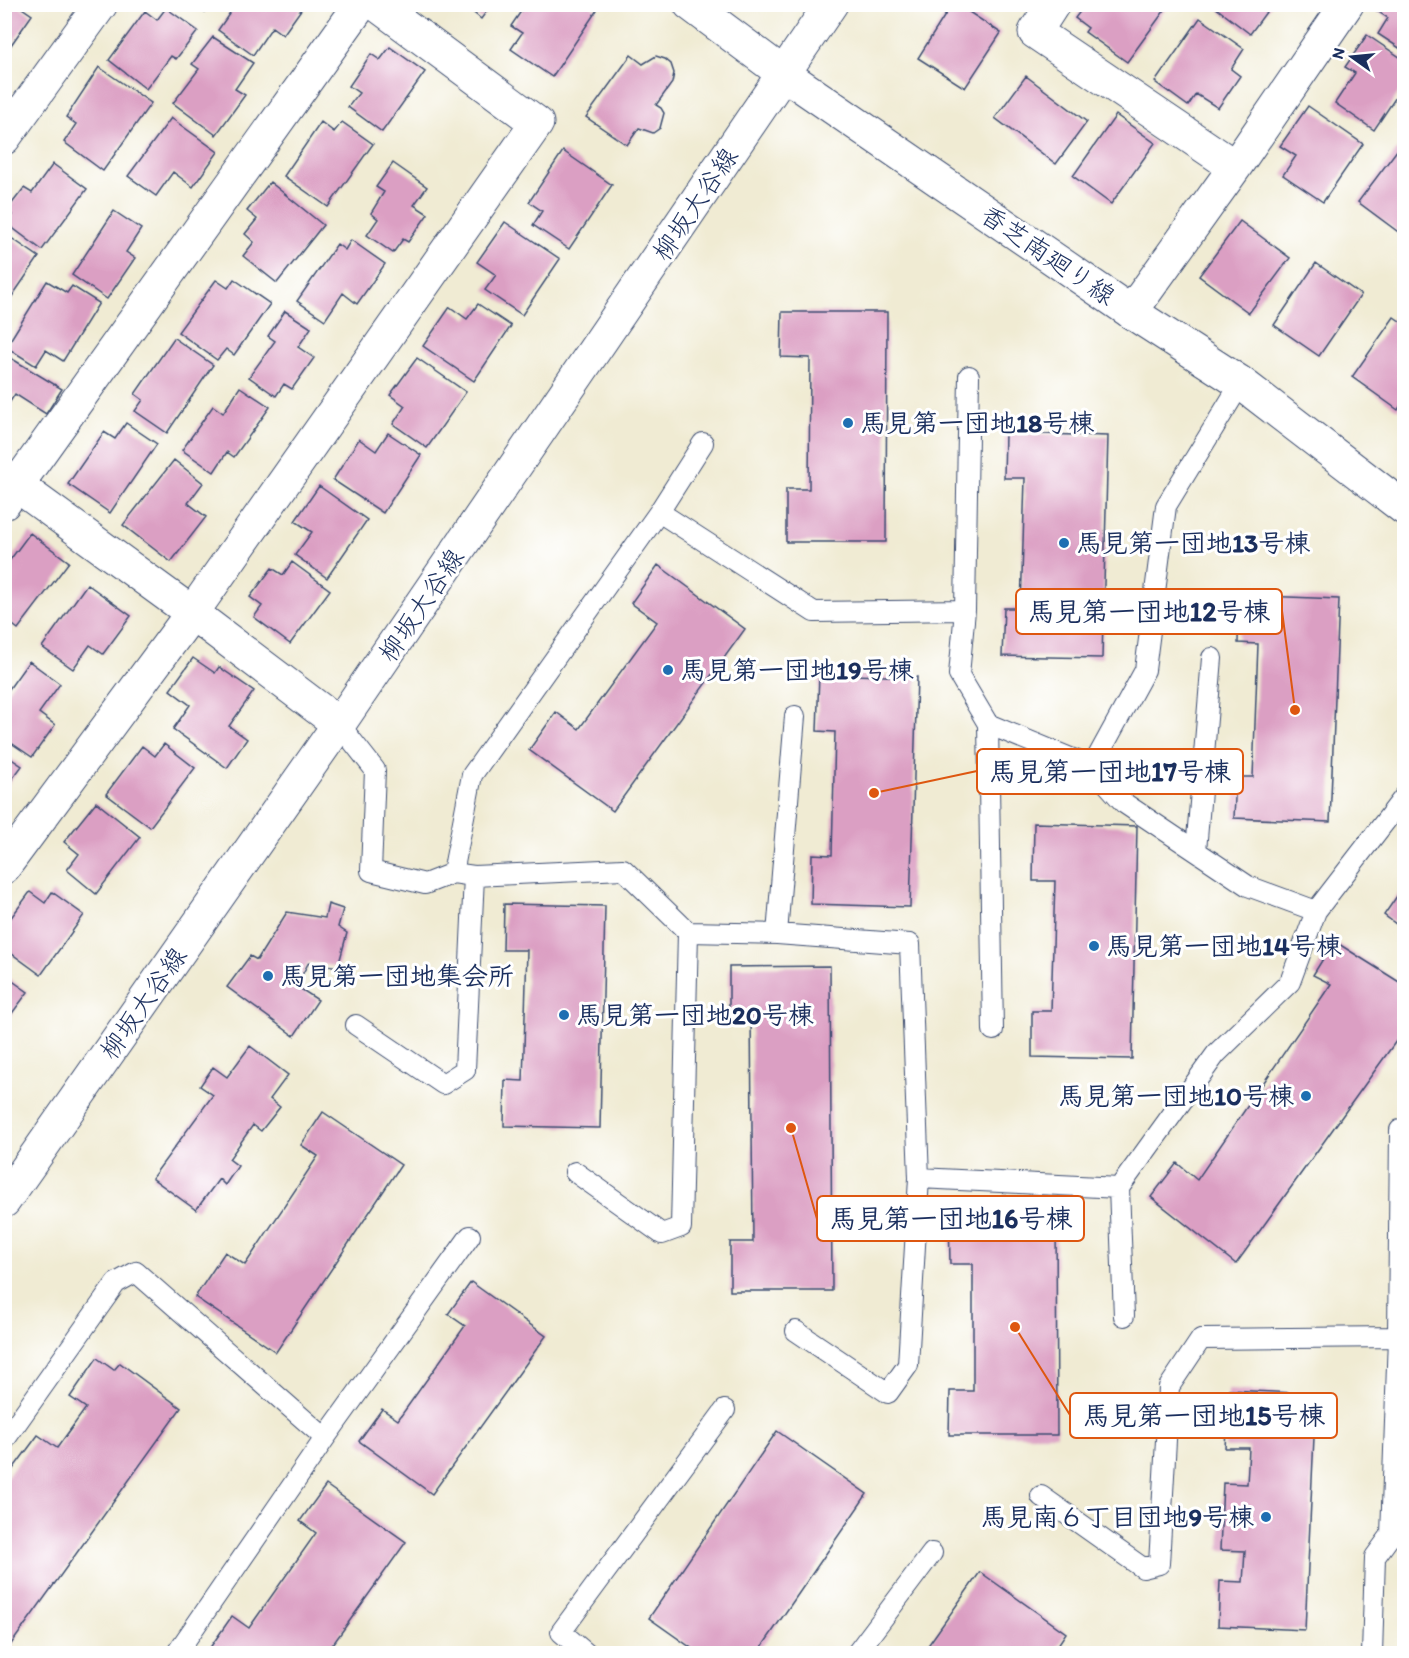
<svg xmlns="http://www.w3.org/2000/svg" width="1409" height="1658" viewBox="0 0 1409 1658" font-family="Itim,'Klee One',sans-serif">
<style>
.building{fill:#db9fc3}
.lines{fill:none;stroke-linecap:round;stroke-linejoin:round}
.service-casing{stroke:#3b4b70;stroke-width:22}
.minor-casing{stroke:#3b4b70;stroke-width:35}
.tertiary-casing{stroke:#3b4b70;stroke-width:35}
.service{stroke:#fff;stroke-width:20}
.minor{stroke:#fff;stroke-width:33}
.tertiary{stroke:#fff;stroke-width:33}
.poi-dot{fill:#1f6fb2;stroke:#fff;stroke-width:2}
.labels{text-anchor:middle;stroke-width:6;stroke-linejoin:round;paint-order:stroke}
.street-label{font-size:26px;fill:#1b2f5e;stroke:#fff}
.poi-label{font-size:26px;font-weight:bold;fill:#1b2f5e;stroke:#fff;text-anchor:start}
.leader{fill:none;stroke:#de5710;stroke-width:2}
.callout-dot{fill:#de5710;stroke:#fff;stroke-width:2}
.callout{fill:#fff;stroke:#de5710;stroke-width:2}
.callout-label{font-size:27px;text-anchor:middle;font-weight:bold;fill:#1b2f5e}
</style>
<rect width="100%" height="100%" fill="#fff"/>
<filter id="ink" filterUnits="userSpaceOnUse"><feTurbulence type="fractalNoise" baseFrequency=".0167" numOctaves="2"/><feDisplacementMap in="SourceGraphic" scale="12" xChannelSelector="R" yChannelSelector="G"/><feConvolveMatrix kernelMatrix="1 2 1 2 8 2 1 2 1" color-interpolation-filters="sRGB"/></filter>
<filter id="wash" filterUnits="userSpaceOnUse"><feTurbulence type="fractalNoise" baseFrequency=".008" numOctaves="4" result="noise"/><feDisplacementMap in="SourceGraphic" scale="24" xChannelSelector="R" yChannelSelector="G"/><feGaussianBlur stdDeviation="1.35" result="paint"/><feColorMatrix in="noise" values="0 0 0 0 0 0 0 0 0 0 0 0 0 0 0 0 0 1.4 0 .05"/><feComposite in="paint" operator="in"/></filter>
<g filter="url(#wash)">
<rect width="100%" height="100%" fill="#f0ebd3"/>
<g id="blocks">
<path class="building" d="M4 4H16L32 15 4 55Z
M194 4H210L205 12Z
M236 4H305L283 35 272 27 253 55 218 30Z
M463 4H492L481 19Z
M526 4H589L597 10 552 77 511 49 522 33 511 26Z
M952 4H957L1001 33 965 88 918 58Z
M1211 4H1272L1250 34Z
M1381 4H1404V51L1378 34 1388 18 1377 11Z
M1085 5H1163L1167 7 1127 62 1085 32 1088 28 1075 18Z
M166 8 198 31 176 59 171 56 146 89 109 60 145 11 157 20Z
M1200 18 1244 49 1231 69 1240 76 1218 108 1196 94 1188 106 1155 82Z
M1367 35 1404 60V85L1374 130 1335 103 1355 73 1345 67Z
M213 37 253 63 235 89 245 95 216 135 173 103 199 69 192 64Z
M390 47 425 72 382 132 348 107 359 93 349 86 371 54 380 60Z
M631 55 643 64 656 56 665 59 671 64 674 73 672 83 656 105 661 108 664 113 660 128 653 133 639 128 627 145 586 117Z
M99 67 151 103 103 171 64 142 76 124 66 117Z
M1026 76 1087 122 1056 164 995 118Z
M1308 106 1363 144 1323 202 1283 175 1296 156 1280 146Z
M1116 115 1155 143 1111 204 1073 176Z
M171 118 218 152 193 187 173 172 156 196 128 176Z
M321 122 334 132 342 122 373 144 328 207 284 176Z
M1404 141V230L1401 234 1358 202Z
M563 151 612 185 569 249 533 225 542 211 529 202Z
M393 163 427 187 414 205 428 214 408 242 403 239 393 253 367 235 378 219 371 213 384 192 376 187Z
M53 164 87 189 42 250 6 223 12 215 6 211 24 188 32 193Z
M270 182 323 225 277 283 243 256 254 242 245 234 257 219 247 211Z
M114 211 141 229 126 252 135 258 107 299 72 275Z
M1240 221 1290 258 1249 313 1199 276Z
M505 222 560 259 522 315 485 290 496 275 477 262Z
M4 233 39 257 4 308Z
M351 240 385 264 357 304 343 293 325 320 297 301 337 244 345 250Z
M1316 263 1361 295 1319 356 1274 325Z
M234 279 270 304 234 355 226 349 217 360 178 332 216 280 228 288Z
M47 281 67 293 72 286 99 303 63 361 46 350 36 366 6 347Z
M478 304 511 326 474 381 423 346 450 307 467 319Z
M285 311 311 328 298 347 314 358 292 389 284 384 276 396 249 377 275 341 268 336Z
M782 312H887L886 542H786V489H809L810 358 781 357Z
M1394 317 1404 324V400L1398 410 1352 377Z
M174 338 213 365 167 433 135 411 143 400 135 394Z
M4 354 62 389 46 414 15 394 4 411Z
M417 358 466 392 427 448 393 424 405 406 390 395Z
M240 387 270 407 234 457 227 452 214 472 182 450 213 406 223 413Z
M126 423 157 444 110 513 68 484 104 432 115 439Z
M388 433 421 455 383 513 333 480 359 439 376 451Z
M1005 433 1108 436 1102 658 1002 656 1004 608H1021L1025 478H1004Z
M174 460 203 483 188 503 206 517 171 562 123 525Z
M319 486 367 520 327 578 295 555 312 532 295 521Z
M30 533 69 562 18 629 4 618V568Z
M292 562 330 590 290 644 254 617 262 606 250 597 272 568 283 575Z
M658 565 745 629 613 811 529 750 556 712 579 729 657 622 631 603Z
M87 584 131 616 103 654 90 645 73 669 42 647Z
M1239 595 1339 599 1330 822 1234 818 1236 777H1253L1258 644 1238 643Z
M193 658 215 673 219 667 254 691 229 726 247 739 227 768 173 729 190 705 170 690Z
M29 661 60 684 39 713 55 725 32 757 4 738V696Z
M819 674 917 677 910 907 811 904 812 854 832 855 835 732 817 731Z
M164 744 195 768 150 827 106 794 142 746 155 756Z
M4 754 22 766 4 790Z
M96 802 140 837 96 894 67 870 79 854 64 842Z
M1034 823 1137 826 1132 1059 1032 1057V1011H1051L1055 881H1033Z
M1404 886V930L1384 915Z
M30 892 45 903 52 892 84 915 41 975 4 948V927Z
M328 904 343 909 338 927 347 933 338 967 309 962 296 986 318 1000 294 1036 227 987 250 956 257 960 287 912 325 918Z
M504 904 605 906 600 1128 504 1126 505 1080 523 1081 527 950H503Z
M1334 941 1404 985V1030L1236 1264 1151 1197 1177 1163 1197 1180 1331 984 1313 975Z
M830 966 832 1291H730V1242H753L751 1013 729 1014V967Z
M4 975 28 992 4 1024Z
M250 1046 288 1075 270 1099 280 1107 261 1131 253 1125 229 1159 238 1166 225 1185 219 1179 196 1210 152 1178 213 1095 200 1086 213 1067 227 1077Z
M323 1112 401 1165 276 1352 195 1297 225 1252 245 1265 318 1156 301 1145Z
M1056 1211 1057 1435H949L950 1391H973V1264H950L949 1212Z
M471 1282 546 1336 432 1494 359 1441 382 1409 398 1420 465 1326 448 1314Z
M97 1358 114 1370 120 1363 181 1408 4 1654V1481L38 1435 57 1448 86 1408 70 1397Z
M1228 1390 1316 1394 1305 1630 1218 1626 1220 1581 1243 1582 1245 1551 1220 1550 1223 1483 1247 1484 1249 1448H1225Z
M777 1431 867 1494 757 1654H700L649 1618Z
M326 1485 406 1542 326 1654H209L207 1652 232 1616 249 1628 316 1533 300 1521Z
M980 1572 1066 1633 1052 1654H922Z"/>
</g>
</g>
<g filter="url(#ink)">
<use href="#blocks" fill-opacity="0" stroke="#3b4b70" stroke-width="1.5"/>
<g class="lines">
<g class="service-casing">
<path id="service" d="M969 376 965 610 959 675 988 724
M659 512 814 612 965 610
M339 724 375 770 371 871 425 884 453 873 472 775 659 512 703 443
M1092 767 1145 670 1166 506 1241 383
M1196 851 1212 658
M453 873 474 876 623 869 688 932 681 1227 662 1234 575 1172
M1316 911 1404 797
M688 932 777 934 910 944 919 1178 908 1365 888 1393 796 1331
M777 934 795 716
M356 1025 443 1084 465 1070 474 876
M919 1178 1119 1188 1216 1054 1290 982 1316 911 1248 886 1124 803 1092 767 988 724 993 1030
M1119 1188 1124 1316
M1398 1337 1400 1130H1404
M4 1441 116 1283 136 1272 325 1438
M1041 1496 1143 1568 1159 1564 1169 1387 1201 1339 1398 1337 1391 1535H1404
M176 1654 325 1438 470 1236
M587 1654 561 1632 725 1410
M856 1654 932 1553
M1372 1654 1375 1557 1391 1535"/>
</g>
<g class="minor-casing">
<path id="minor" d="M1053 4 1035 32 1235 167
M4 138 101 4
M1131 312 1235 167 1347 4
M4 476 192 613 339 724
M4 503 361 4
M4 867 192 613 537 123 376 4"/>
</g>
<g class="tertiary-casing">
<path id="tertiary" d="M690 4 784 74 1131 312 1241 383 1404 508
M4 1201 339 724 831 4"/>
</g>
<use href="#service" class="service"/>
<use href="#minor" class="minor"/>
<use href="#tertiary" class="tertiary"/>
</g>
</g>
<g class="poi-dot">
<circle cx="848" cy="423" r="6"/>
<circle cx="1064" cy="543" r="6"/>
<circle cx="668" cy="670" r="6"/>
<circle cx="1094" cy="946" r="6"/>
<circle cx="268" cy="976" r="6"/>
<circle cx="564" cy="1015" r="6"/>
<circle cx="1306" cy="1096" r="6"/>
<circle cx="1266" cy="1517" r="6"/>
</g>
<g class="labels">
<g class="street-label">
<text transform="translate(695 204) rotate(-56)" y="9">柳坂大谷線</text>
<text transform="translate(1048 255) rotate(34)" y="9">香芝南廻り線</text>
<text transform="translate(421 605) rotate(-56)" y="9">柳坂大谷線</text>
<text transform="translate(143 1003) rotate(-55)" y="9">柳坂大谷線</text>
</g>
<g class="poi-label">
<text x="860" y="432">馬見第一団地18号棟</text>
<text x="1076" y="552">馬見第一団地13号棟</text>
<text x="680" y="679">馬見第一団地19号棟</text>
<text x="1106" y="955">馬見第一団地14号棟</text>
<text x="280" y="985">馬見第一団地集会所</text>
<text x="576" y="1024">馬見第一団地20号棟</text>
<text x="1294" y="1105" text-anchor="end">馬見第一団地10号棟</text>
<text x="1254" y="1526" text-anchor="end">馬見南６丁目団地9号棟</text>
</g>
</g>
<path class="leader" d="M1295 710L1282 611M874 793L977 771M791 1128L817 1219M1015 1327L1070 1415"/>
<g class="callout-dot">
<circle cx="1295" cy="710" r="6"/>
<circle cx="874" cy="793" r="6"/>
<circle cx="791" cy="1128" r="6"/>
<circle cx="1015" cy="1327" r="6"/>
</g>
<g class="callout">
<rect x="1016" y="589" width="266" height="45" rx="6"/>
<rect x="977" y="749" width="266" height="45" rx="6"/>
<rect x="817" y="1196" width="267" height="45" rx="6"/>
<rect x="1070" y="1393" width="267" height="45" rx="6"/>
</g>
<g class="callout-label">
<text x="1149" y="621">馬見第一団地12号棟</text>
<text x="1110" y="781">馬見第一団地17号棟</text>
<text x="951" y="1228">馬見第一団地16号棟</text>
<text x="1204" y="1425">馬見第一団地15号棟</text>
</g>
<rect width="1409" height="1658" fill="none" stroke="#fff" stroke-width="24"/>
<g transform="translate(1352 57) rotate(285)" stroke="#ffffff" stroke-width="4.5" paint-order="stroke">
<path d="M0-4.5L10 22L0 15L-10 22Z" fill="#1b2f5e"/>
<text y="-9" font-size="16" font-weight="bold" text-anchor="middle" fill="#1b2f5e">N</text>
</g>
</svg>
